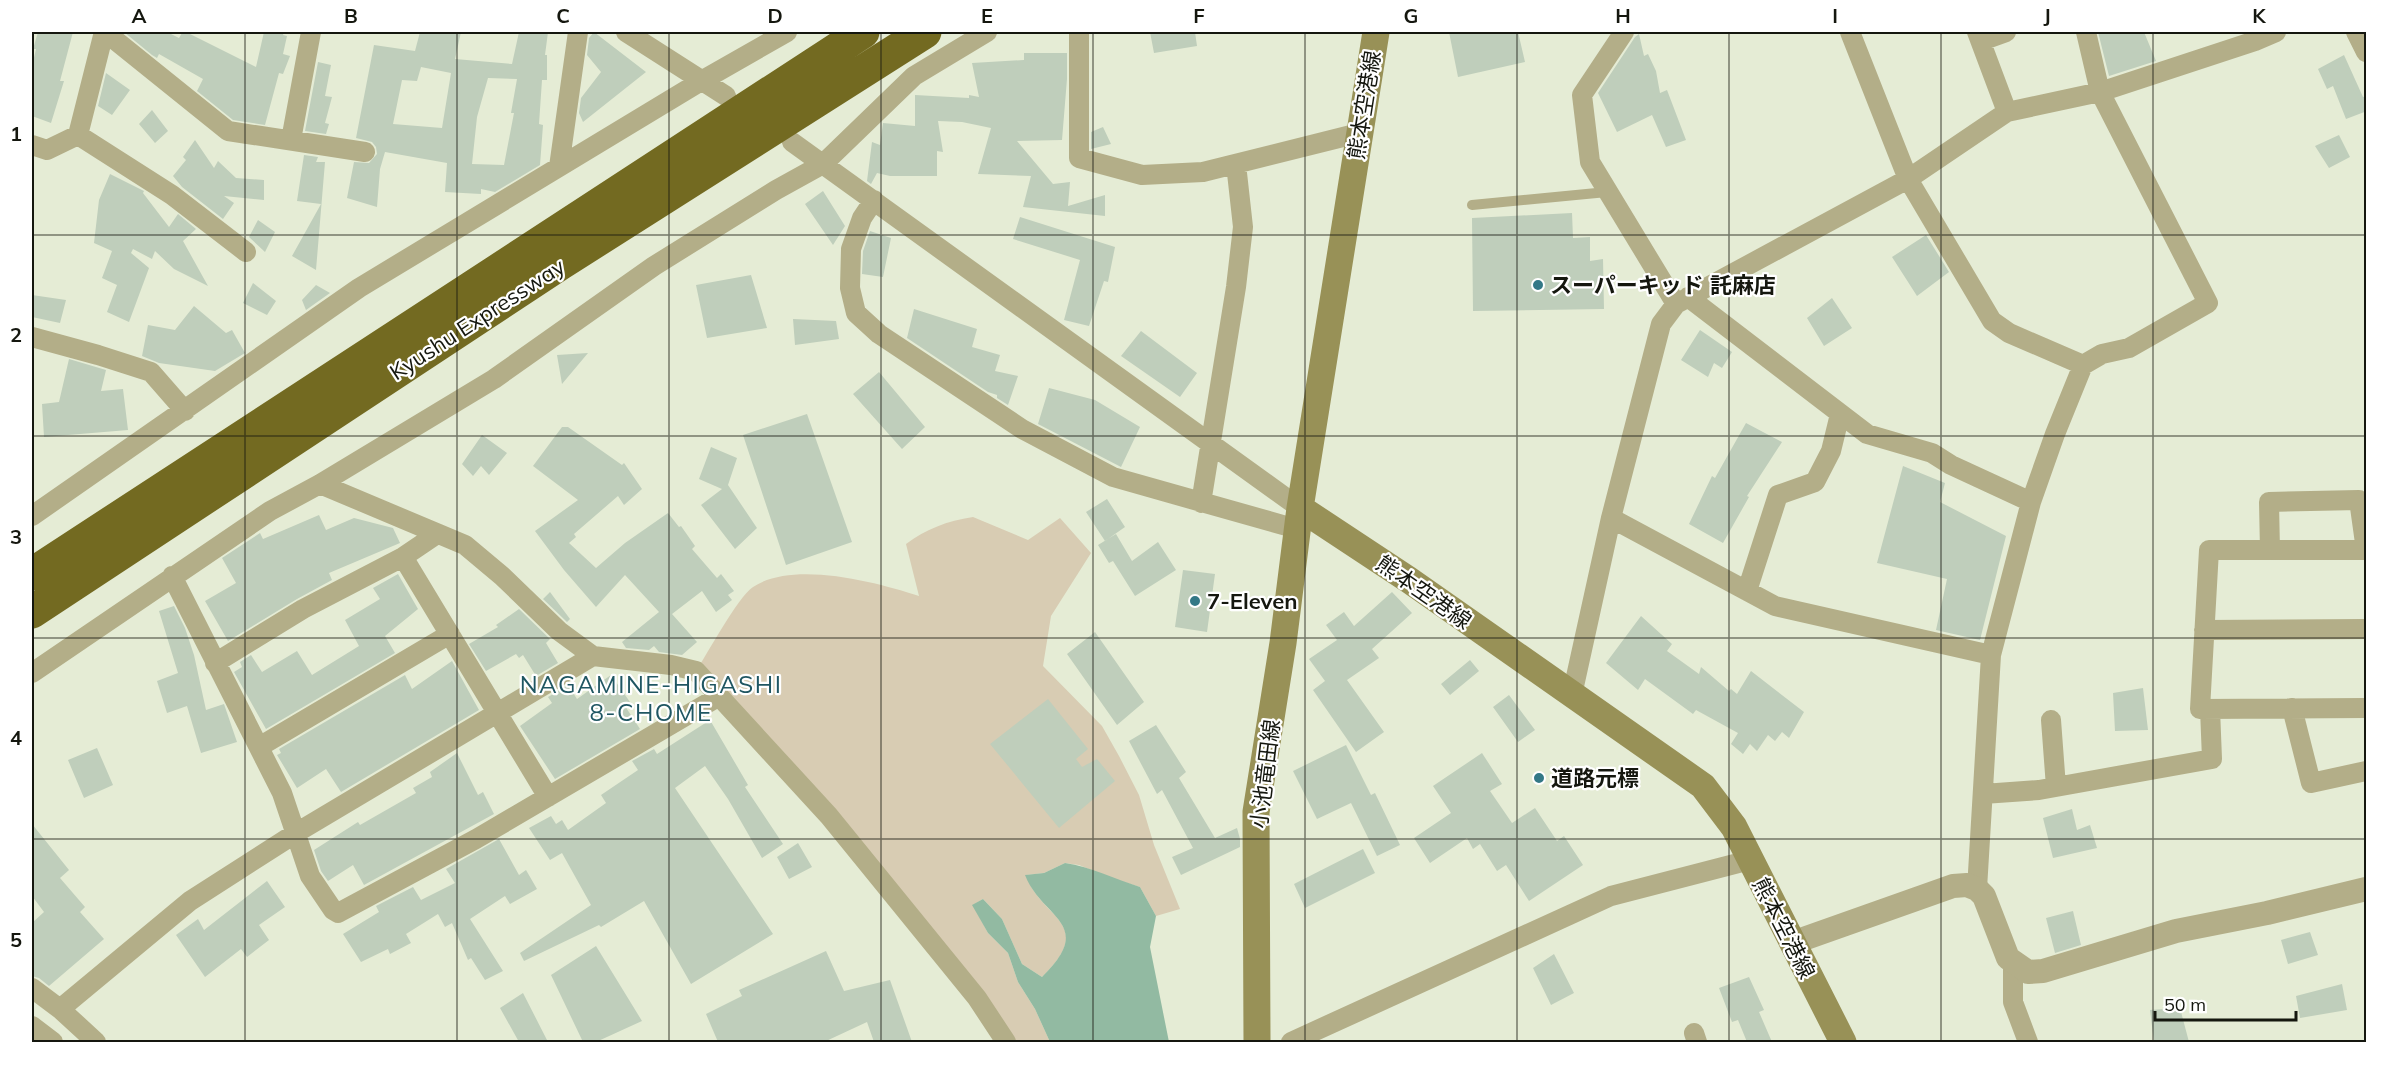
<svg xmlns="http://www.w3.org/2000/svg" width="2398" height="1074" viewBox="0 0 2398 1074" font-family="Mulish,'Noto Sans JP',sans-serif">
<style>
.green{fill:#d8ccb3}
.water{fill:#92baa2}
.building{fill:#bfcebb;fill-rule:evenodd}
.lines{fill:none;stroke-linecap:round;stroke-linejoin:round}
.service{stroke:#b3ae88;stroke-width:10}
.minor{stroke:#b3ae88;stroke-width:20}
.tertiary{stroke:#b3ae88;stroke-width:24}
.secondary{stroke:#989157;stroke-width:27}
.motorway{stroke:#736a21;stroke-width:33}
.grid{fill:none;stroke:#15170f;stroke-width:1.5;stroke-opacity:0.55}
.poi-dot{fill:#337886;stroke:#fff;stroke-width:2}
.labels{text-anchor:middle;stroke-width:4.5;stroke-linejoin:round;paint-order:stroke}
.street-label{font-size:22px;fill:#15170f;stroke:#fff}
.poi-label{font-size:22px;font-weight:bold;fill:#15170f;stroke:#fff;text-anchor:start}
.neighbourhood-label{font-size:24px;letter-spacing:1.5px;fill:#1f5662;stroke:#fff}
.neatline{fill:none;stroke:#15170f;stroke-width:2}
.grid-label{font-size:20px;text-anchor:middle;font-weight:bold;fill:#15170f}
</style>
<rect width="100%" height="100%" fill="#e5ecd5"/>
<path class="green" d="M973 517 1028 540 1060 518 1091 553 1051 616 1043 666 1102 726 1119 756 1139 795 1154 845 1180 909 1156 916 1140 887 1108 877 1079 865 1065 863 1044 873 1026 875C1041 920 1098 922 1042 977L1022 964 1002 919 983 899 973 905 988 933 1008 953 1018 982 1035 1009 1050 1042H1006L696 671C708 653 737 598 753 587 793 560 876 582 919 596L906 544C926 529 947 521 973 517Z"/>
<path class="water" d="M1065 863C1091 867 1115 879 1140 887L1156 916 1150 947 1169 1042H1050L1035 1009 1018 982 1008 953 988 933 972 905 983 899 1002 919 1022 964 1042 977C1097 923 1042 919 1025 875L1044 873Z"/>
<path class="building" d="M38 32H73L60 81H64L51 123 32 116V66L36 49H33Z
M124 32H167L179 38 182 33H188L256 67 264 32H284L283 35 287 36 283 54 290 56 283 74 279 73 265 125 233 120 197 91 203 79 159 54 157 58 152 55Z
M420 32H461L455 59 512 64 519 32H548L545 55H547V80H542L539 124 543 125 540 165 495 192 481 189V194L445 192 447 163 385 152 380 169 377 207 347 198 354 162 369 163 377 154 376 147 372 142 356 138 374 45 415 51ZM421 67 451 73 442 128 393 124 402 80 417 81ZM488 78 517 79 511 113H514L504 165 472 164 477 117Z
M594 32 646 72 583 122 579 113 581 98 601 72 587 55 589 38Z
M1150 32H1195L1197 46 1154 53Z
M1449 32H1518L1525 62 1458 77Z
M2098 32H2144L2156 61 2109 76Z
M1639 34 1644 56 1648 54 1656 71 1660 93 1667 90 1686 140 1666 147 1652 115 1617 132 1598 93 1635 37Z
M1024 53H1067V79L1062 140 1017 141 1053 184 1070 182 1068 206 1105 195V216L1023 207 1031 176 978 174 991 128 962 122 938 121 943 152 937 151V176H890L877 173 871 184 867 181 872 142 880 145 883 123 915 126V95L969 98V95L979 97 972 63 1024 60Z
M2344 55 2363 97 2367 96V111L2346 119 2333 86 2327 89 2318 69Z
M318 62 331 65 325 96 332 97 325 123 329 124 326 134 305 131Z
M106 73 130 90 112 115 98 106Z
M152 110 168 131 155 143 139 124Z
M1103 127 1111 144 1091 149V132Z
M2339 135 2350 157 2329 168 2315 146Z
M195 140 214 168 218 161 236 178 264 180V200L224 196 234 203 223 219 182 187 173 176 186 160 183 157Z
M304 155 318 157 316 162H325L316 270 292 256 321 204 297 201Z
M110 174 144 191 143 193 169 227 178 214 196 229 183 241 208 286 174 269 155 251 152 259 133 249 131 253 149 268 129 322 107 312 117 285 102 278 112 251 94 243 99 200Z
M823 191 845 226 833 245 805 204Z
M1572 213 1573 238 1590 237V261L1603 259 1604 309 1473 311 1472 218Z
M1020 217 1115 247 1108 282 1104 281 1089 326 1064 320 1080 260 1013 239Z
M258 220 275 232 265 252 249 237Z
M870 231 891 238 883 277 862 274 863 251Z
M1926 235 1949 272 1917 296 1892 257Z
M751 275 767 328 707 338 696 285Z
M253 283 276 301 267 315 243 303Z
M316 285 330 293 306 310 302 300Z
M32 295 66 300 60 323 32 317Z
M1832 298 1852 328 1824 346 1807 318Z
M194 306 226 333 232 330 245 353 215 371 159 363 142 356 148 325 175 330Z
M914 309 977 329 972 347 1000 355 995 371 1018 376 1008 405 997 398V395L988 392 907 338Z
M793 319 836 321 839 339 795 345Z
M1700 330 1732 352 1722 368 1714 363 1708 377 1681 360Z
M1141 331 1197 373 1180 397 1121 356Z
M588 353 562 384 557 355Z
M69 359 106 370 101 391 123 389 128 430 44 437 42 404 59 402Z
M879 372 925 427 902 449 853 394Z
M1049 388 1095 400 1140 427 1121 467 1038 424Z
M807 414 852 542 786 565 743 435Z
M1746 423 1782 442 1747 496 1749 497 1723 543 1689 524 1712 476 1715 478Z
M562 427H568L622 465 624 463 642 489 624 505 618 496 574 534 576 537 569 543 596 568 625 543 668 513 679 527 681 526 695 546 692 549 717 578 721 574 734 591 728 595 732 600 716 612 702 591 672 614 697 642 682 655 659 652 654 646 649 650 626 648 622 642 659 612 625 575 596 607 564 570 535 531 578 500 533 466Z
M482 435 507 453 489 475 481 466 473 476 462 464Z
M711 447 737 458 728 485 757 528 735 549 701 505 722 489 699 479Z
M1903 466 1945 483 1940 502 2006 536 1980 640 1936 630 1947 579 1877 563Z
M1107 499 1125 527 1105 541 1086 512Z
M319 515 326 530 354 518 393 528 400 543 329 573 332 580 297 599 228 641 205 601 236 583 222 558 260 533 263 539Z
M1116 534 1132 561 1158 542 1176 570 1135 596 1113 561 1109 563 1098 545Z
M1183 570 1215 574 1207 632 1175 627Z
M398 574 418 609 385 636 395 653 266 729 234 672 242 667 240 662 251 655 262 672 297 651 312 675 359 646 345 620 380 599 373 588Z
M550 592 570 619 567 622 543 599Z
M1392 592 1412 613 1372 649 1379 658 1347 680 1384 732 1356 752 1313 690 1325 681 1309 659 1337 640 1326 625 1344 612 1354 626Z
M174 606 185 628 194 655 206 710 224 704 237 742 201 753 187 706 167 713 157 681 178 673 159 611Z
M519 609 550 639 546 643 558 663 536 676 523 655 519 658 516 654 486 671 469 644 498 627 496 625Z
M1641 616 1672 644 1667 651 1699 674 1701 667 1729 691 1731 689 1737 694 1751 671 1804 712 1789 738 1782 732 1775 741 1768 735 1757 751 1750 744 1743 754 1731 744 1738 733 1696 710 1693 714 1645 679 1638 690 1606 663Z
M1095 632 1144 702 1117 725 1067 654Z
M1470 660 1479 671 1450 695 1441 684Z
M452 661 479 710 341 792 326 769 297 788 277 755 281 753 279 749 405 675 412 689Z
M611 675 630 702 625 706 640 729 555 779 520 726 552 703 548 697 568 685 577 699Z
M2143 688 2148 730 2115 731 2113 693Z
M1509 695 1535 730 1518 742 1493 707Z
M1048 699 1088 749 1076 759 1082 767 1097 759 1115 781 1059 828 990 744Z
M710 720 748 785 745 787 783 844 762 858 728 799 705 766 675 788 773 934 691 984 644 901 601 927 599 925 524 961 520 953 591 905 562 853 550 860 529 828 551 816 556 824 562 820 568 830 606 803 601 795 638 770 632 761 654 749 657 754Z
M1156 725 1186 772 1179 778 1215 838 1237 828 1240 839V847L1181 875 1172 857 1193 848 1162 790 1157 794 1129 741Z
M1346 745 1371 795 1375 793 1400 845 1377 856 1351 803 1317 819 1293 771Z
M97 748 113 785 84 798 68 760Z
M457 753 478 795 483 792 494 814 364 885 353 865 328 881 321 871 314 850 358 822 360 825 416 793 413 788 432 777 430 772Z
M1482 753 1502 784 1490 791 1512 823 1535 808 1557 841 1564 836 1583 865 1529 901 1506 865 1497 871 1480 844 1473 849 1467 838 1430 863 1414 838 1451 813 1433 786Z
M2072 809 2077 830 2090 825 2097 848 2053 858 2043 818Z
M32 824 69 870 60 878 85 907 80 912 104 939 49 986 39 978 32 976V923L44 912 32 896Z
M499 839 519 875 526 870 537 889 510 904 505 896 470 919 503 971 485 980 471 958 468 960 452 923 445 927 438 914 406 934 411 943 390 954 388 949 361 962 343 934 379 912 376 906 413 887 421 900 455 883 446 869Z
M798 843 812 867 789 879 777 857Z
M1363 849 1375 873 1305 908 1294 884Z
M267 881 285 907 259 925 269 940 247 957 241 949 205 977 176 935 198 919 204 930Z
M2073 911 2081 945 2055 953 2046 918Z
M2310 932 2318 955 2288 964 2281 940Z
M596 946 642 1021 596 1042H583L551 975Z
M826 951 844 991 890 980 912 1042H874L867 1022 824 1042H718L706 1014 742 996 739 990Z
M1554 954 1574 993 1551 1005 1533 968Z
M1749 977 1764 1010 1759 1012 1772 1042H1747L1738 1020 1732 1022 1719 988Z
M2342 984 2347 1010 2300 1018 2296 996Z
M523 993 548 1042H519L500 1008Z
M2180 1008 2189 1042H2154L2150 1010Z"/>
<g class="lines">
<path class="service" d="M1472 205 1607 192"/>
<path class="minor" d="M105 32 228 131 365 152
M626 32 726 96
M1079 32V158L1142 175 1203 172 1359 133
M1624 32 1582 95 1590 162 1676 304
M1850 32 1908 179 1992 321 2009 333 2083 365
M1977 32 2007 112
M2356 32 2366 52
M1981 41 2006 32
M78 135 172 195 246 252
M291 140 311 32
M792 142 1300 508
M32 145 47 150 78 135 104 32
M559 167 578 32
M874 200 862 218 851 249 850 288 856 313 879 334 1022 429 1113 477 1297 529
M1688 297 1867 434 1932 453 1951 465 2031 502
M32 337 98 355 151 372 185 411
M320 484 465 545 502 576 559 631 593 656 671 665 696 671 829 816 977 998 1006 1042
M1201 503 1236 287 1243 227 1236 164
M32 516 359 288 703 80 787 32
M1611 518 1775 606 1991 655
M2270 550 2269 502 2359 500 2366 550
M2366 550H2209L2200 709 2366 708
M403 557 548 797
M172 576 282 793 310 876 333 910 338 913 476 839 718 697
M1747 591 1778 495 1815 482 1831 451 1840 414
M2204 630 2366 629
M215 663 303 609 403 557 437 534
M32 673 270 511 320 484 494 379 654 266 776 190 823 164 914 76 987 32
M1572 695 1611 518 1661 324 1676 304 1908 179 2007 112 2100 92 2255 41 2276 32
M2292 708 2311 783 2366 771
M2051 720 2056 787
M259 747 450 634
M1983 794 2039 790 2212 759 2210 709
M1977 889 1991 655 2031 502 2055 434 2083 365 2102 354 2129 348 2208 303 2100 92 2086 32
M2013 964V1002L2028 1042
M32 988 60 1009
M32 1026 53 1042
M1694 1033 1697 1042
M96 1042 60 1009 190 901 296 833 593 656
M1291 1042 1611 896 1750 860"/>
<path class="tertiary" d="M1792 943 1953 886 1967 885 1977 889 1984 896 2008 958 2028 972 2043 971 2176 931 2267 913 2366 889"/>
<path class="secondary" d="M1300 508 1409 580 1703 786 1734 827 1843 1042
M1257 1042 1256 812 1283 643 1300 508 1376 32"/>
<path class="motorway" d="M32 574 863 32
M32 612 560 264 925 32"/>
</g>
<path class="grid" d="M245 32V1042M457 32V1042M669 32V1042M881 32V1042M1093 32V1042M1305 32V1042M1517 32V1042M1729 32V1042M1941 32V1042M2153 32V1042M32 235H2366M32 436H2366M32 638H2366M32 839H2366"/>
<g class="poi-dot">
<circle cx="1538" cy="285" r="6"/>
<circle cx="1195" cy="601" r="6"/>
<circle cx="1539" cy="778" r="6"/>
</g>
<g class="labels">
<g class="street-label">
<text transform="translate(1364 105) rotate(-81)" y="8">熊本空港線</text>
<text transform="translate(477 319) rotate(-33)" y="8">Kyushu Expressway</text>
<text transform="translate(1424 592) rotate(35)" y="8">熊本空港線</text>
<text transform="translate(1265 774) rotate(-83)" y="8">小池竜田線</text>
<text transform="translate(1784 928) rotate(63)" y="8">熊本空港線</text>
</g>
<g class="poi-label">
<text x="1550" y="293">スーパーキッド 託麻店</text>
<text x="1207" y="609">7-Eleven</text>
<text x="1551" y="786">道路元標</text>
</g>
<g class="neighbourhood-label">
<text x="651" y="693">NAGAMINE-HIGASHI<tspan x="651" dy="28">8-CHOME</tspan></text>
</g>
</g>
<rect width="2398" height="1074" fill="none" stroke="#ffffff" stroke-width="66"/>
<path d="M2155 1011v9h141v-9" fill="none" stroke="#15170f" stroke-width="3"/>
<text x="2164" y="1011" font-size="18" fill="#15170f" stroke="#ffffff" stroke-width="4.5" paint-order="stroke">50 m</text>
<rect x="33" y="33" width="2332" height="1008" class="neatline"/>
<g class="grid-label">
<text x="139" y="23">A</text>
<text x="351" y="23">B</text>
<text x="563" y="23">C</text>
<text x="775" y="23">D</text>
<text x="987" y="23">E</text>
<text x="1199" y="23">F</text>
<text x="1411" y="23">G</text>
<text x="1623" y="23">H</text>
<text x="1835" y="23">I</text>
<text x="2047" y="23">J</text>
<text x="2259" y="23">K</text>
<text x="16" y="141">1</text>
<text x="16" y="342">2</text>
<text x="16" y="544">3</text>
<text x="16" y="745">4</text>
<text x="16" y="947">5</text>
</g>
</svg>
